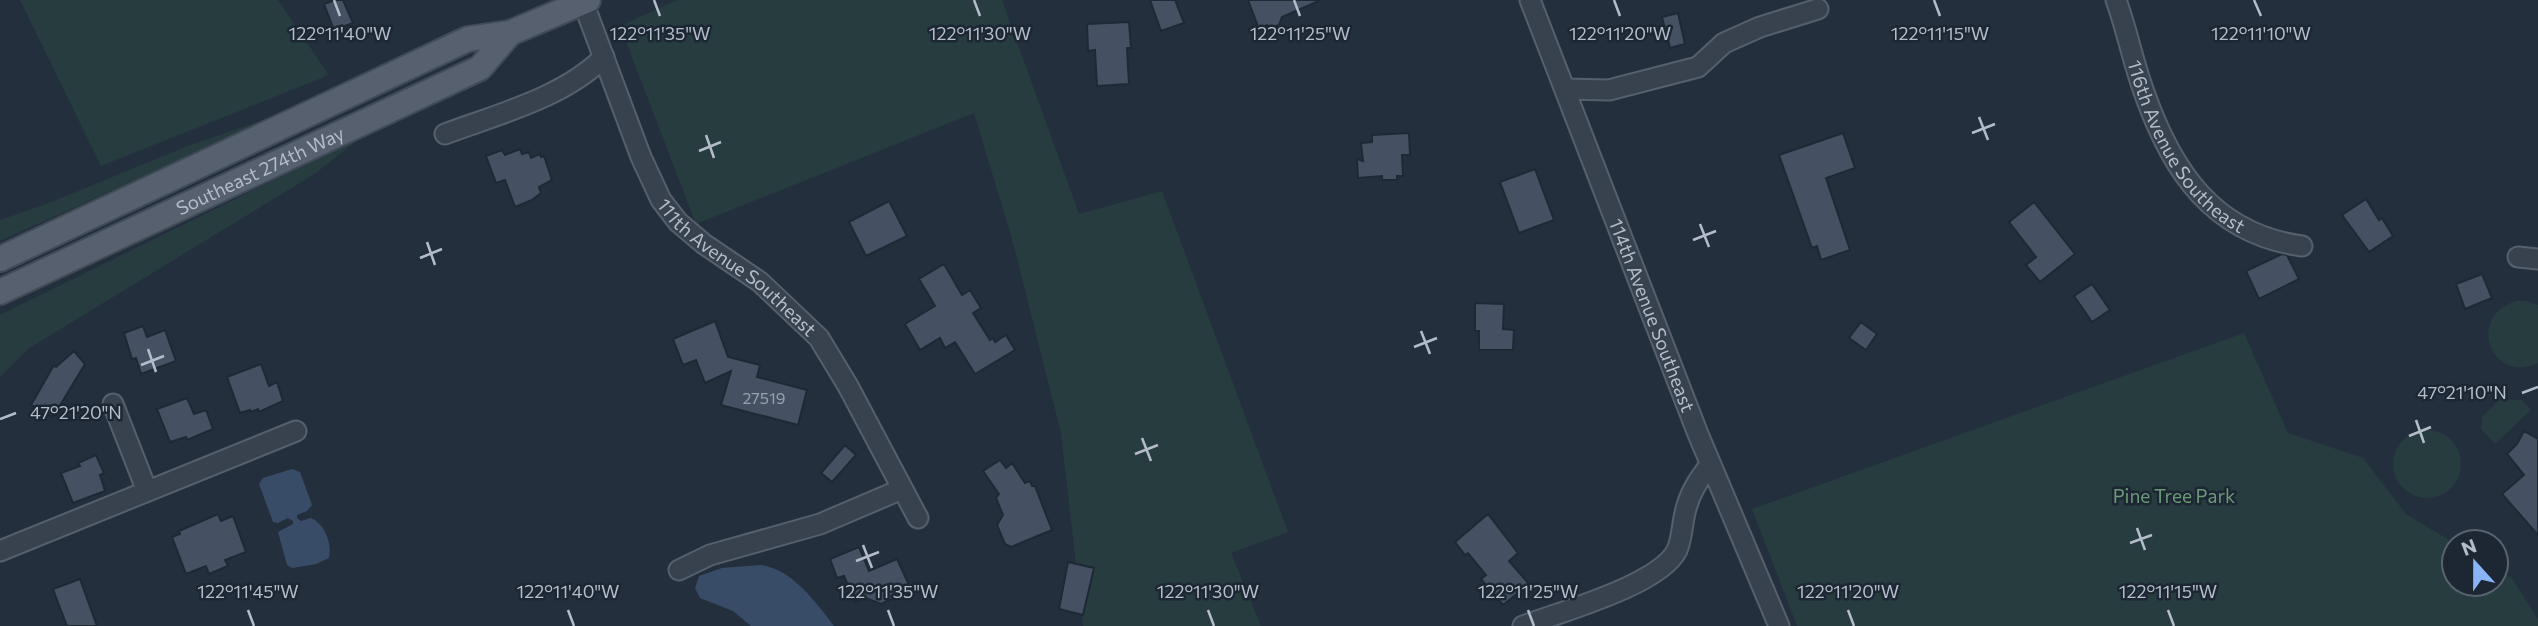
<svg xmlns="http://www.w3.org/2000/svg" width="2538" height="626" viewBox="0 0 2538 626" font-family="Commissioner,sans-serif">
<style>
.green{fill:#263c3f}
.water{fill:#394c67}
.building{fill:#455162;stroke:#1f2835;stroke-width:2}
.lines{fill:none;stroke-linecap:round;stroke-linejoin:round}
.minor-casing{stroke:#565f6c;stroke-width:23}
.major-casing{stroke:#414a57;stroke-width:28}
.minor{stroke:#38414e;stroke-width:19}
.major{stroke:#56606e;stroke-width:24}
.ticks{fill:none;stroke:#b4bcc9;stroke-width:2.5}
.labels{text-anchor:middle;stroke-width:5;stroke-linejoin:round;paint-order:stroke}
.number-label{font-size:16px;fill:#98a1af}
.street-label{font-size:19px;fill:#b4bcc9;stroke:#1d2633}
.park-label{font-size:19px;fill:#6b9a76;stroke:#1d2633}
.ticks-label{font-size:18px;text-anchor:middle;fill:#b4bcc9;stroke:#1d2633;stroke-width:5;stroke-linejoin:round;paint-order:stroke}
</style>
<rect width="100%" height="100%" fill="#242f3e"/>
<path class="green" d="M20 0H278L329 75 101 166Z
M677 0H1002L1079 214 1162 191 1288 532 1231 553 1261 626H1083L1061 433 1012 239 974 113 696 224 620 26Z
M287 112 0 241V220L49 203 190 145Z
M363 136 316 173 28 349 0 377V315Z
M2516 301H2527L2538 305V363C2492 385 2465 317 2516 301Z
M2244 333 2288 433 2363 458 2406 514 2454 543V584H2496V569L2512 578 2538 619V626H1797L1752 509Z
M2500 399 2522 400 2531 410 2495 444 2481 429 2482 417Z
M2393 464a34 34 0 1 1 68 0a34 34 0 1 1-68 0Z"/>
<path class="water" d="M292 469 300 472 312 505 307 511 297 515V518L301 521 311 518C325 524 332 543 329 558L316 564 292 568 287 565 278 532 293 524V521L288 518 278 523 273 522 259 484 263 478Z
M761 565C792 569 816 602 834 626H751L733 611 700 598 695 588 699 576 722 568Z"/>
<path class="building" d="M335 0H343L353 23 334 30 324 4Z
M1150 0H1175L1184 23 1161 31Z
M1248 0H1321L1282 17 1279 25 1272 27 1267 25 1259 29Z
M1678 13 1685 44 1670 48 1662 17Z
M1129 22 1131 48H1127L1129 84 1097 86 1095 50 1088 51 1087 24Z
M1409 133 1410 155H1402L1403 176H1397V180H1382V176L1358 178 1357 159 1363 161 1361 143 1372 142V135Z
M1843 133 1855 168 1826 178 1850 250 1821 260 1817 246 1812 248 1779 155Z
M520 149 522 154 529 152 531 158 540 154 541 157 544 156 552 180 539 187 541 193 532 200 515 207 505 180 496 183 486 156 502 150 505 155Z
M1535 169 1554 220 1519 233 1500 182Z
M2366 199 2379 220 2382 218 2393 236 2369 252 2342 215Z
M889 201 907 236 866 256 849 222Z
M2034 202 2075 254 2040 282 2026 265 2036 257 2009 222Z
M2282 254 2287 255 2299 279 2259 299 2246 271Z
M944 264 962 295 970 290 981 308 973 313 990 340 993 338 995 342 1006 335 1015 350 975 374 955 342 945 348 940 338 920 350 905 324 935 306 919 279Z
M2482 274 2492 298 2465 309 2456 284Z
M2092 284 2110 310 2092 322 2074 296Z
M1475 303 1504 304 1503 329 1514 330 1513 350H1479V331H1475Z
M715 321 728 357 760 365 757 377 807 390 798 425 721 405 731 371 705 383 696 360 683 365 673 339Z
M1861 322 1877 334 1866 350 1849 338Z
M143 326 147 337 165 330 176 361 141 374 136 358 132 359 124 333Z
M74 351 85 364 53 417 31 405 54 365 56 367Z
M261 364 269 386 277 382 283 401 259 412 258 409 251 412 250 410 240 413 227 377Z
M187 398 194 414 206 410 213 429 187 440 186 437 170 442 157 409Z
M2524 431 2538 439V535L2502 494 2524 475 2507 454 2517 444Z
M845 445 856 455 832 482 821 473Z
M96 455 104 473 100 475 105 491 73 503 61 473 80 466 78 463Z
M1000 460 1006 468 1012 463 1025 483 1030 481 1032 486H1035L1052 530 1011 547 1005 544 997 525 1003 515 996 498 999 494 983 471Z
M218 514 221 521 233 516 246 552 225 560 228 566 209 574 206 566 186 574 172 537 180 534 179 531Z
M1488 514 1518 553 1509 561 1529 584 1503 605 1481 579 1486 575 1468 553 1465 555 1455 542Z
M859 547 869 571 897 559 910 587 891 596 892 599 881 604 866 598 855 602 844 576 837 578 830 559Z
M1068 562 1094 568 1083 615 1059 609Z
M80 579 97 626H67L60 608 53 589Z"/>
<g class="lines">
<g class="minor-casing">
<g id="minor">
<path id="s1" d="M1530 0 1698 434 1779 626"/>
<path id="s2" d="M2116 0C2127 30 2133 62 2144 92 2172 172 2214 234 2302 246"/>
<path id="s3" d="M583 2 641 157 661 200 678 222 704 244 760 282 819 338 848 386 918 518"/>
<path d="M1566 89 1609 90 1698 67 1724 43 1760 27 1818 9"/>
<path d="M445 134C498 114 563 98 604 57"/>
<path d="M2518 257 2538 259"/>
<path d="M113 404 147 491"/>
<path d="M0 551 296 431"/>
<path d="M679 570 710 555 820 524 902 489"/>
<path d="M1523 626C1560 612 1660 585 1677 550 1682 539 1682 525 1685 513 1689 494 1698 480 1710 465"/>
</g>
</g>
<g class="major-casing">
<g id="major">
<path d="M0 259 468 39 510 33 588 0"/>
<path id="s4" d="M0 292 480 68 510 33"/>
</g>
</g>
<use href="#minor" class="minor"/>
<use href="#major" class="major"/>
</g>
<path class="ticks" d="M334 0 340 16M654 0 660 16M974 0 980 16M1294 0 1300 16M1614 0 1620 16M1934 0 1940 16M2254 0 2261 16M1979 117 1988 140M1972 133 1995 124M706 135 714 158M699 151 721 142M1700 224 1709 247M1693 240 1716 231M427 242 435 265M420 258 442 249M1421 331 1430 354M1414 347 1437 338M148 349 156 372M141 365 164 356M2522 393 2538 387M0 419 16 413M2416 420 2424 443M2409 436 2431 427M1142 438 1151 461M1135 454 1158 445M2137 528 2145 550M2130 543 2152 535M863 545 872 568M856 561 879 552M248 610 254 626M568 610 574 626M888 610 894 626M1208 610 1214 626M1528 610 1534 626M1848 610 1854 626M2168 610 2174 626"/>
<g class="labels">
<g class="number-label">
<text x="764" y="404">27519</text>
</g>
<g class="street-label">
<text dy="7" stroke="none"><textPath href="#s2" startOffset="166">116th Avenue Southeast</textPath></text>
<text dy="7" stroke="none"><textPath href="#s4" startOffset="287">Southeast 274th Way</textPath></text>
<text dy="7" stroke="none"><textPath href="#s3" startOffset="315">111th Avenue Southeast</textPath></text>
<text dy="7" stroke="none"><textPath href="#s1" startOffset="338">114th Avenue Southeast</textPath></text>
</g>
<g class="park-label">
<text x="2174" y="503">Pine Tree Park</text>
</g>
</g>
<g class="ticks-label">
<text x="1940" y="40">122°11'15"W</text>
<text x="340" y="40">122°11'40"W</text>
<text x="660" y="40">122°11'35"W</text>
<text x="980" y="40">122°11'30"W</text>
<text x="1300" y="40">122°11'25"W</text>
<text x="1620" y="40">122°11'20"W</text>
<text x="2261" y="40">122°11'10"W</text>
<text x="2462" y="399">47°21'10"N</text>
<text x="76" y="419">47°21'20"N</text>
<text x="248" y="598">122°11'45"W</text>
<text x="568" y="598">122°11'40"W</text>
<text x="888" y="598">122°11'35"W</text>
<text x="1208" y="598">122°11'30"W</text>
<text x="1528" y="598">122°11'25"W</text>
<text x="1848" y="598">122°11'20"W</text>
<text x="2168" y="598">122°11'15"W</text>
</g>
<g transform="translate(2475 563) rotate(339)"><circle r="33" fill="#1d2633" stroke="#59626f" stroke-width="2"/>
<path d="M0-5L12 26L0 18L-12 26Z" fill="#8ab4f8"/>
<text y="-10" font-size="19" font-weight="bold" text-anchor="middle" fill="#b4bcc9">N</text>
</g>
</svg>
